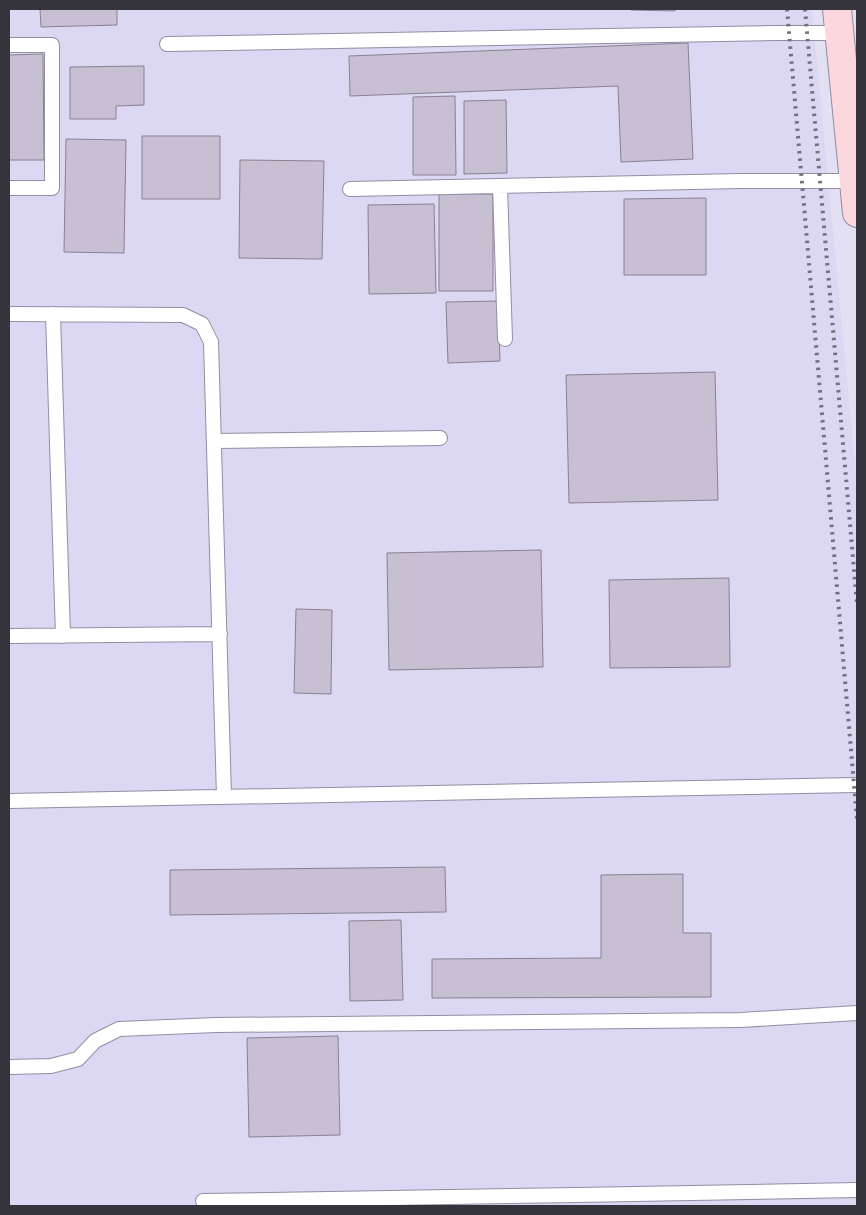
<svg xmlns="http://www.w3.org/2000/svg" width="866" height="1215" viewBox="0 0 866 1215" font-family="'Roboto Condensed',sans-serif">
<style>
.built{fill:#dcd7f3}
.building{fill:#c9bfd2;stroke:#898091}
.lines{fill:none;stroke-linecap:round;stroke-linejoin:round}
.lane-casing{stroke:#928ea1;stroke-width:16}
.secondary-casing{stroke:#928ea1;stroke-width:30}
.lane{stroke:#fff;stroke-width:14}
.secondary{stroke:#fcd7dd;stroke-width:28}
.rail{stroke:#73717d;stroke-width:4;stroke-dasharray:2.5 5;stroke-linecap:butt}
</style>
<rect width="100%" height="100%" fill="#e3e0f4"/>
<path class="built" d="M9 9H812L857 485V1206H9Z"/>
<path class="building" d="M40 9H117V25L41 27Z
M631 9H675V11L631 10Z
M688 43 693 159 621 162 618 86 350 96 349 56Z
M43 54 44 160H9V55Z
M144 66V105L116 106V119H70V67Z
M455 96 456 175H413V97Z
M506 100 507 173 464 174V101Z
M142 136H220V199H142Z
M66 139 126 140 124 253 64 252Z
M240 160 324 161 322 259 239 258Z
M439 194H493V291H439Z
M706 198V275H624V199Z
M434 204 436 293 369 294 368 205Z
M498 301 500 361 448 363 446 302Z
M715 372 718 500 569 503 566 375Z
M541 550 543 667 389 670 387 553Z
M729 578 730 667 610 668 609 580Z
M296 609 332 610 331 694 294 693Z
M445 867 446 912 170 915V870Z
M683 874V933H711V997L432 998V959L601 958V875Z
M401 920 403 1000 350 1001 349 921Z
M338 1036 340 1135 249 1137 247 1038Z"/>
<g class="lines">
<g class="lane-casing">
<path id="lane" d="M167 44 775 33H840
M9 45H52V188H9
M500 186 505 339
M350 189 741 181H854
M9 314 183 315 202 324 211 342 224 797
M53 314 63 636
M214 441 440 438
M9 636 220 634
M9 801 857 785
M9 1067 51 1066 78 1059 95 1041 119 1029 216 1025 741 1020 857 1013
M203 1201C421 1199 639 1193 857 1190"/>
</g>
<g class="secondary-casing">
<path id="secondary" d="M837 9 857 213"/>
</g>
<use href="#lane" class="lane"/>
<use href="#secondary" class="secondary"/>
<path class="rail" d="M787 9 857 819
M805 9 857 604"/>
</g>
<rect width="866" height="1215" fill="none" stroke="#35333b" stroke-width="20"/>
</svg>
